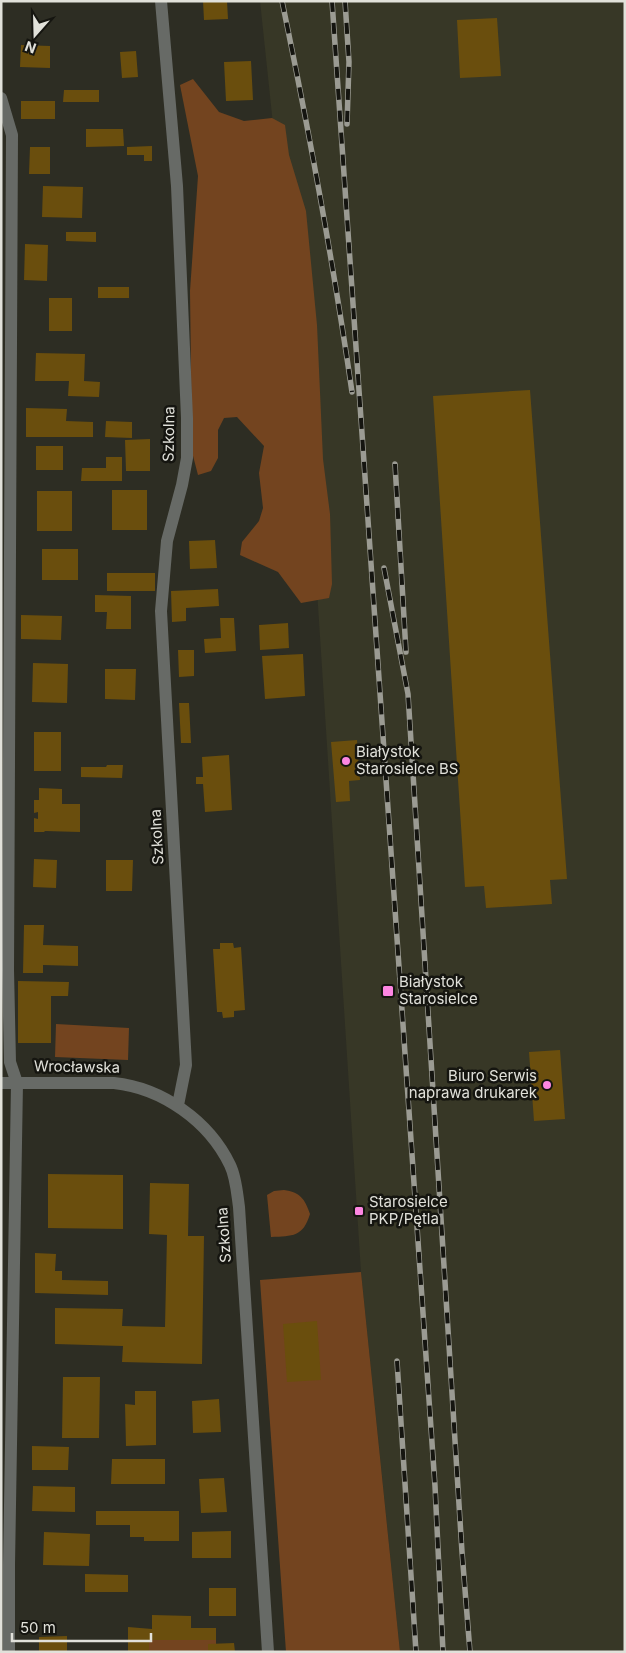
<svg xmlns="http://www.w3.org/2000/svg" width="626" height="1653" viewBox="0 0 626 1653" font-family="Inter,sans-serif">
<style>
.built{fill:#373726}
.green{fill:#73441f}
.building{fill:#6a4e0d}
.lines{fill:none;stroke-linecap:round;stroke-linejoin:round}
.street{stroke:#676a66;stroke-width:12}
.rail-casing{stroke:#9b9b93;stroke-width:5.5}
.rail{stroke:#151510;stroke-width:4;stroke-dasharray:11;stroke-linecap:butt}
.poi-dot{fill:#fd86e2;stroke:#151510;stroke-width:2}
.labels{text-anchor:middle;stroke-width:5;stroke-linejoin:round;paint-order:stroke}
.street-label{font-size:15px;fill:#e1e1da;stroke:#151510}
.poi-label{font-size:15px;fill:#e1e1da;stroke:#151510;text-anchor:start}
</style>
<rect width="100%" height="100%" fill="#2d2d23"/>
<path class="built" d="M260 1H625V1652H400L361 1272 309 466Z"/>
<path class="green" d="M193 79 219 112 244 121 272 118 285 125 289 155 306 211 317 325 323 459 330 514 332 584 329 598 301 603 278 572 240 555 242 542 259 521 263 508 259 473 264 446 237 417 224 418 218 430V458L211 471 198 475 192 452 190 291 198 176 180 85Z
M56 1024 129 1028 128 1060 55 1057Z
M284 1190C300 1192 305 1199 310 1214 303 1237 293 1236 271 1237L267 1195 274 1191Z
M361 1272 400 1652H286L260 1280Z
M149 1640H216V1644H208V1652H149Z"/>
<path class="building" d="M203 1H227L228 19 204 20Z
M497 18 501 76 460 78 457 20Z
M21 45 50 46V68L20 67Z
M136 51 138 77 122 78 120 52Z
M251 61 253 100 226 101 224 62Z
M64 90H99V102H63Z
M21 101H55V119H21Z
M86 129H123L124 146 86 147Z
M152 146V161H144V155H127V147Z
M30 147H50V174H29Z
M43 186 83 187 82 218 42 217Z
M66 232H96V242L66 241Z
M25 244 48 245 47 281 24 280Z
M98 287H129V298H98Z
M49 298H72V331H49Z
M36 353 85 354 84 381 100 382 99 397 68 396 69 381H35Z
M530 390 567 879 550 880 552 904 486 908 484 886 465 887 433 396Z
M26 408 67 409 66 421 93 422V437H26Z
M106 421 132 422V438L105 437Z
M150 439V471H126L125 440Z
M36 446H63V470H36Z
M106 457H122V481H81L82 468H106Z
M112 490H147V530H112Z
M37 491H72V531H37Z
M215 540 217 568 190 569 189 541Z
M42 549H78V580H42Z
M107 573H155V591H107Z
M218 589 219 606 186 608V621L172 622 171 591Z
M95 595 131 596V629H106L107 612H95Z
M21 615 62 616 61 640 21 639Z
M220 618H234L236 651 205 653 204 639 221 638Z
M288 623 289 648 260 650 259 625Z
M178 650H194V676L179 677Z
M303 654 305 696 265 699 262 656Z
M33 663 68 664 67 703 32 702Z
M105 669H136L135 700 105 699Z
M179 703H189L191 743H181Z
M34 732H61V771H34Z
M357 740 360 780 349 781 350 801 336 802 331 742Z
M229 755 232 810 205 812 203 784H196V777H203L202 757Z
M107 765H123L122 778 81 777V767H106Z
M39 788 62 789V804H80V832L45 831 44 832H34V818L38 819V812L34 813V800H39Z
M34 859 57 860 56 888 33 887Z
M106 860H133L132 891H106Z
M24 925H44L43 945 78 946V966L43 965V973H23Z
M220 943H233L234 948 241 947 245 1010 234 1011V1017L223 1018 222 1012H217L213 949H220Z
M18 981 69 982 68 996H51V1043H18Z
M560 1050 565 1119 534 1121 529 1052Z
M48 1174 123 1175V1229L48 1228Z
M150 1183 189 1184 188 1236H204L202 1364 122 1362 123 1346 55 1344V1308L123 1309 122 1326 165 1327 167 1235 149 1234Z
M35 1253 56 1254 55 1271H62V1280L108 1281V1295L35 1293Z
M317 1321 321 1380 287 1382 283 1324Z
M63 1377H100L99 1438H62Z
M135 1391H156V1445L126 1446 125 1404 135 1405Z
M219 1399 221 1432 193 1433 192 1401Z
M32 1446 69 1447 68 1470H32Z
M112 1459H165V1484H111Z
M224 1478 227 1512 201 1513 199 1479Z
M33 1486 75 1487V1512L32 1511Z
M96 1511H179V1541H144V1537H130V1525H96Z
M231 1531V1558H192V1532Z
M44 1532 90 1534 89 1566 43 1565Z
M85 1574 128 1575V1592H85Z
M209 1588H236V1616H209Z
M152 1615 191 1616V1628H216V1640H149V1652H128V1627L152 1629Z
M67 1636V1652H39V1637Z
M234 1643 235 1652H208V1644Z"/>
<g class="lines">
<path class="street" d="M161 1 177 186 187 418V458L182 485 167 541 161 611 186 1065 178 1105
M1 98 12 135 8 970 10 1062 17 1083 9 1565V1652
M1 1083H114C162 1088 209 1121 230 1165 236 1177 237 1193 239 1207L268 1652"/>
<g class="rail-casing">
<path id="rail" d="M282 1C309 131 333 261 352 392
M332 1 435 1486 443 1652
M345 1 349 62 347 124
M395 464 406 652
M384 568 408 694 462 1552 470 1652
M397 1361 416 1652"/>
</g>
<use href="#rail" class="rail"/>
</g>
<g class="poi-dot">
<circle cx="346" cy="761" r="5"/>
<rect x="382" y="985" width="12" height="12" rx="2.5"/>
<circle cx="547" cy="1085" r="5"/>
<rect x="354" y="1206" width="10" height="10" rx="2.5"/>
</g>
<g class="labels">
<g class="street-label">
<text transform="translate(169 434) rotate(-89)" y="5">Szkolna</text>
<text transform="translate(157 837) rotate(-93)" y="5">Szkolna</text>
<text transform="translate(77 1067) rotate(1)" y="5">Wrocławska</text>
<text transform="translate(224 1235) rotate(-94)" y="5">Szkolna</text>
</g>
<g class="poi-label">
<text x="356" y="757">Białystok<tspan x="356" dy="17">Starosielce BS</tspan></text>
<text x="399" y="987">Białystok<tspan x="399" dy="17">Starosielce</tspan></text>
<text x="537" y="1081" text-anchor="end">Biuro Serwis<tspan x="537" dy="17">naprawa drukarek</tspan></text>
<text x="369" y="1207">Starosielce<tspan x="369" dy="17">PKP/Pętla</tspan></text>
</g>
</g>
<rect width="626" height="1653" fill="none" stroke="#e1e1da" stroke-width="5"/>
<g transform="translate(35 35) rotate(200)" stroke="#151510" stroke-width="4" paint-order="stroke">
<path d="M0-4L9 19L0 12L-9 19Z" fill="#e1e1da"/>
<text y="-8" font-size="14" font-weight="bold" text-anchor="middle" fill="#e1e1da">N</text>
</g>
<path d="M12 1633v8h139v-8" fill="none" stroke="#e1e1da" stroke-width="2.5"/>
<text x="20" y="1633" font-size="15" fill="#e1e1da" stroke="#151510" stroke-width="4" paint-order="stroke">50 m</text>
</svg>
